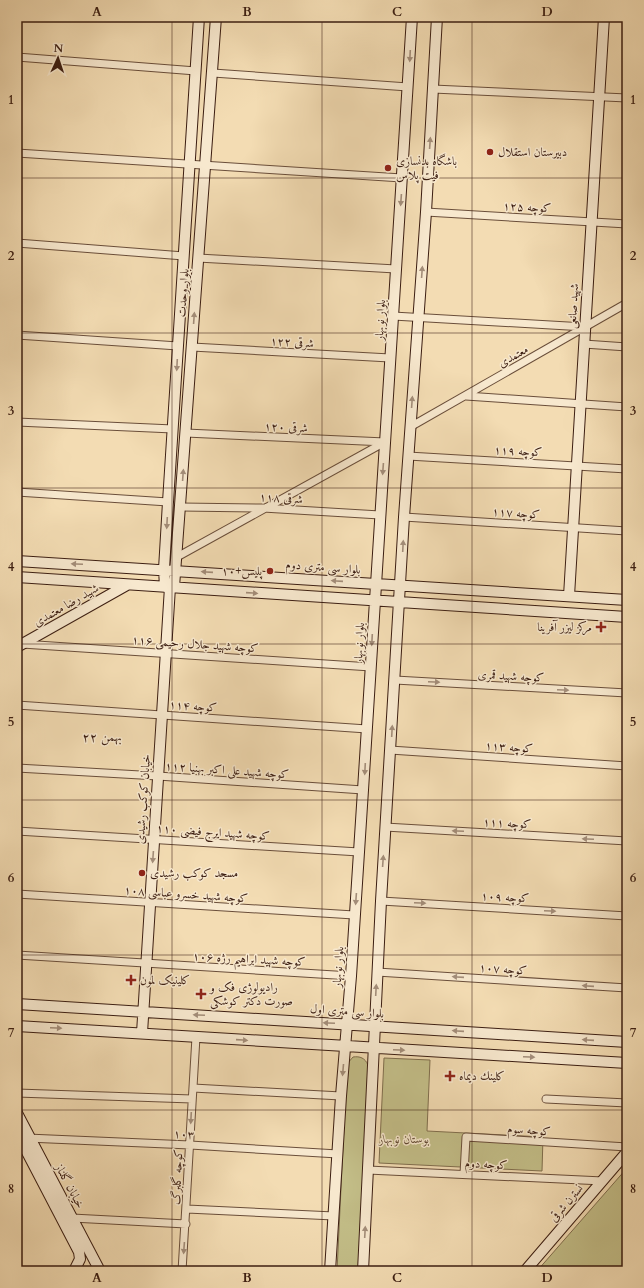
<svg xmlns="http://www.w3.org/2000/svg" width="644" height="1288" viewBox="0 0 644 1288" font-family="Cardo,Amiri,serif">
<style>
.green{fill:#c3be88;stroke:#806e4d}
.lines{fill:none;stroke-linecap:round;stroke-linejoin:round}
.street-casing{stroke:#6a4e3a;stroke-width:9}
.secondary-casing{stroke:#3c1e12;stroke-width:12}
.street{stroke:#f7e8ce;stroke-width:7}
.secondary{stroke:#f7e8ce;stroke-width:10}
.oneway{fill:#a38d79}
.grid{fill:none;stroke:#3c1e12;stroke-width:1;stroke-opacity:0.55}
.poi-dot{fill:#8f2418;stroke:#f7e8ce;stroke-width:1.5}
.labels{text-anchor:middle;stroke-width:3;stroke-linejoin:round;paint-order:stroke}
.poi-label{font-size:12px;fill:#3c1e12;stroke:#f7e8ce;text-anchor:start}
.street-label{font-size:12px;fill:#3c1e12;stroke:#f7e8ce}
.park-label{font-size:12px;font-style:italic;fill:#5e4630;stroke:#f7e8ce}
.neighbourhood-label{font-size:13px;fill:#3c1e12;stroke:#f7e8ce}
.neatline{fill:none;stroke:#3c1e12;stroke-width:1.5}
.grid-label{font-size:13px;text-anchor:middle;font-weight:bold;fill:#3c1e12}
</style>
<rect width="100%" height="100%" fill="#f3dcb3"/>
<filter id="stains"><feTurbulence type="fractalNoise" baseFrequency=".005" numOctaves="4"/><feColorMatrix values="0 0 0 0 .2 0 0 0 0 .09 0 0 0 0 .02 0 0 0 .5 -.17"/></filter>
<radialGradient id="worn" r=".72"><stop offset=".6" stop-color="#630" stop-opacity="0"/><stop offset="1" stop-color="#630" stop-opacity=".3"/></radialGradient>
<path class="green" d="M353 1057C360 1056 365 1058 368 1065L359 1271H337L347 1064Z
M384 1058 430 1060 427 1131 543 1137 542 1171 379 1163Z
M627 1168V1271H537Z"/>
<g class="lines">
<g class="street-casing">
<path id="street" d="M17 57 196 71
M213 73 408 87
M433 89 627 98
M17 153 402 178
M426 212 627 224
M17 243 184 256
M198 258 396 269
M393 316 585 327
M17 335 178 346
M584 344 627 347
M192 347 390 358
M466 396 627 407
M17 422 173 429
M410 427 627 303
M186 433 385 442
M408 456 627 469
M17 492 168 502
M181 507 263 508 380 515
M404 517 627 531
M177 557 385 442
M22 644 371 667
M395 680 627 693
M17 705 367 729
M390 750 627 766
M17 768 158 776 363 790
M385 827 627 841
M17 831 359 852
M17 894 354 915
M381 901 627 916
M17 955 351 976
M377 972 627 988
M193 1088 341 1096
M17 1093 192 1099
M546 1099 627 1103
M27 1138 190 1145 338 1154
M368 1170 603 1181
M464 1174 466 1137 627 1147
M187 1209 334 1216
M72 1218 186 1224
M182 1271 196 1037"/>
</g>
<g class="secondary-casing">
<path id="secondary" d="M17 561 627 600
M17 577 627 617
M165 587 164 569 168 502 199 17
M174 587 216 17
M569 596 604 17
M17 647 127 585
M17 1004 627 1042
M17 1026 627 1063
M142 1033 170 587
M17 1113 100 1271
M17 1133 79 1252 80 1259 74 1271
M330 1271 341 1096 351 976 363 790 412 17
M363 1271 381 901 404 517 426 212 437 17
M525 1271 627 1152"/>
</g>
<use href="#street" class="street"/>
<use href="#secondary" class="secondary"/>
</g>
<defs><path id="oneway-solid" d="M-6-.8H1V-3.2L6.5 0L1 3.2V.8H-6Z"/></defs>
<g class="oneway">
<use href="#oneway-solid" transform="translate(410 56) rotate(93)"/>
<use href="#oneway-solid" transform="translate(430 143) rotate(-86)"/>
<use href="#oneway-solid" transform="translate(401 200) rotate(94)"/>
<use href="#oneway-solid" transform="translate(422 272) rotate(-86)"/>
<use href="#oneway-solid" transform="translate(194 318) rotate(-86)"/>
<use href="#oneway-solid" transform="translate(177 365) rotate(93)"/>
<use href="#oneway-solid" transform="translate(412 402) rotate(-86)"/>
<use href="#oneway-solid" transform="translate(383 469) rotate(94)"/>
<use href="#oneway-solid" transform="translate(183 475) rotate(-86)"/>
<use href="#oneway-solid" transform="translate(167 523) rotate(93)"/>
<use href="#oneway-solid" transform="translate(403 546) rotate(-87)"/>
<use href="#oneway-solid" transform="translate(77 564) rotate(-177)"/>
<use href="#oneway-solid" transform="translate(207 572) rotate(-176)"/>
<use href="#oneway-solid" transform="translate(337 581) rotate(-176)"/>
<use href="#oneway-solid" transform="translate(252 593) rotate(4)"/>
<use href="#oneway-solid" transform="translate(372 640) rotate(93)"/>
<use href="#oneway-solid" transform="translate(434 682) rotate(3)"/>
<use href="#oneway-solid" transform="translate(563 690) rotate(3)"/>
<use href="#oneway-solid" transform="translate(392 731) rotate(-87)"/>
<use href="#oneway-solid" transform="translate(365 769) rotate(93)"/>
<use href="#oneway-solid" transform="translate(458 831) rotate(-177)"/>
<use href="#oneway-solid" transform="translate(588 839) rotate(-177)"/>
<use href="#oneway-solid" transform="translate(153 857) rotate(94)"/>
<use href="#oneway-solid" transform="translate(383 861) rotate(-86)"/>
<use href="#oneway-solid" transform="translate(356 899) rotate(94)"/>
<use href="#oneway-solid" transform="translate(420 903) rotate(3)"/>
<use href="#oneway-solid" transform="translate(550 911) rotate(3)"/>
<use href="#oneway-solid" transform="translate(458 977) rotate(-176)"/>
<use href="#oneway-solid" transform="translate(588 986) rotate(-176)"/>
<use href="#oneway-solid" transform="translate(376 990) rotate(-87)"/>
<use href="#oneway-solid" transform="translate(199 1015) rotate(-177)"/>
<use href="#oneway-solid" transform="translate(329 1023) rotate(-177)"/>
<use href="#oneway-solid" transform="translate(56 1028) rotate(3)"/>
<use href="#oneway-solid" transform="translate(458 1031) rotate(-176)"/>
<use href="#oneway-solid" transform="translate(242 1040) rotate(4)"/>
<use href="#oneway-solid" transform="translate(588 1040) rotate(-176)"/>
<use href="#oneway-solid" transform="translate(399 1050) rotate(3)"/>
<use href="#oneway-solid" transform="translate(529 1057) rotate(3)"/>
<use href="#oneway-solid" transform="translate(343 1070) rotate(95)"/>
<use href="#oneway-solid" transform="translate(191 1118) rotate(93)"/>
<use href="#oneway-solid" transform="translate(365 1232) rotate(-87)"/>
<use href="#oneway-solid" transform="translate(184 1248) rotate(94)"/>
</g>
<path class="grid" d="M172 17V1271M322 17V1271M472 17V1271M17 178H627M17 333H627M17 488H627M17 644H627M17 800H627M17 955H627M17 1110H627"/>
<g class="poi-dot">
<circle cx="490" cy="152" r="4"/>
<circle cx="388" cy="168" r="4"/>
<circle cx="270" cy="571" r="4"/>
<path d="M599 621h4v4h4v4h-4v4h-4v-4h-4v-4h4z"/>
<circle cx="142" cy="873" r="4"/>
<path d="M129 974h4v4h4v4h-4v4h-4v-4h-4v-4h4z"/>
<path d="M199 988h4v4h4v4h-4v4h-4v-4h-4v-4h4z"/>
<path d="M448 1070h4v4h4v4h-4v4h-4v-4h-4v-4h4z"/>
</g>
<g class="labels">
<g class="poi-label">
<text x="498" y="156">دبیرستان استقلال</text>
<text x="396" y="165">باشگاه بدنسازی<tspan x="396" dy="14">فیت پلاس</tspan></text>
<text x="262" y="575" text-anchor="end">پلیس+۱۰</text>
<text x="592" y="631" text-anchor="end">مرکز لیزر آفرینا</text>
<text x="150" y="877">مسجد کوکب رشیدی</text>
<text x="140" y="984">کلینیک لمون</text>
<text x="210" y="991">رادیولوژی فک و<tspan x="210" dy="14">صورت دکتر کوشکی</tspan></text>
<text x="459" y="1080">كلينك ديماه</text>
</g>
<g class="street-label">
<text transform="translate(527 207) rotate(3)" y="4">کوچه ۱۲۵</text>
<text transform="translate(183 293) rotate(-86)" y="4">بلوار وحدت</text>
<text transform="translate(573 306) rotate(-87)" y="4">شهید صانعی</text>
<text transform="translate(380 320) rotate(-87)" y="4">بلوار نوبهار</text>
<text transform="translate(292 342) rotate(3)" y="4">۱۲۲ شرقی</text>
<text transform="translate(513 356) rotate(-30)" y="4">معتمدی</text>
<text transform="translate(286 427) rotate(2)" y="4">۱۲۰ شرقی</text>
<text transform="translate(518 451) rotate(3)" y="4">کوچه ۱۱۹</text>
<text transform="translate(281 498) rotate(3)" y="4">۱۱۸ شرقی</text>
<text transform="translate(516 513) rotate(4)" y="4">کوچه ۱۱۷</text>
<text transform="translate(323 567) rotate(4)" y="4">بلوار سی متری دوم</text>
<text transform="translate(66 605) rotate(-30)" y="4">شهید رضا معتمدی</text>
<text transform="translate(359 643) rotate(-87)" y="4">بلوار نوبهار</text>
<text transform="translate(195 644) rotate(4)" y="4">کوچه شهید جلال رحیمی ۱۱۶</text>
<text transform="translate(511 676) rotate(3)" y="4">کوچه شهید قمری</text>
<text transform="translate(193 706) rotate(4)" y="4">کوچه ۱۱۴</text>
<text transform="translate(509 747) rotate(4)" y="4">کوچه ۱۱۳</text>
<text transform="translate(227 770) rotate(4)" y="4">کوچه شهید علی اکبر بهنیا ۱۱۲</text>
<text transform="translate(143 799) rotate(-86)" y="4">خیابان کوکب رشیدی</text>
<text transform="translate(507 823) rotate(3)" y="4">کوچه ۱۱۱</text>
<text transform="translate(213 832) rotate(4)" y="4">کوچه شهید ایرج فیضی ۱۱۰</text>
<text transform="translate(186 894) rotate(4)" y="4">کوچه شهید خسرو عباسی ۱۰۸</text>
<text transform="translate(505 897) rotate(3)" y="4">کوچه ۱۰۹</text>
<text transform="translate(249 959) rotate(3)" y="4">کوچه شهید ابراهیم رژه ۱۰۶</text>
<text transform="translate(338 967) rotate(-86)" y="4">بلوار نوبهار</text>
<text transform="translate(503 969) rotate(4)" y="4">کوچه ۱۰۷</text>
<text transform="translate(347 1011) rotate(4)" y="4">بلوار سی متری اول</text>
<text transform="translate(529 1130) rotate(4)" y="4">کوچه سوم</text>
<text transform="translate(184 1134) rotate(3)" y="4">۱۰۳</text>
<text transform="translate(486 1164) rotate(3)" y="4">کوچه دوم</text>
<text transform="translate(177 1177) rotate(-87)" y="4">کوچه گلبرگ</text>
<text transform="translate(70 1186) rotate(62)" y="4">خیابان گلناز</text>
<text transform="translate(566 1203) rotate(-49)" y="4">نسترن شرقی</text>
</g>
<g class="park-label">
<text x="404" y="1143">بوستان نوبهار</text>
</g>
<g class="neighbourhood-label">
<text x="102" y="741">۲۲ بهمن</text>
</g>
</g>
<rect width="644" height="1288" fill="none" stroke="#f3dcb3" stroke-width="44"/>
<g transform="translate(58 58) rotate(3)" stroke="#f7e8ce" stroke-width="3" paint-order="stroke">
<path d="M0-3L7 15L0 10L-7 15Z" fill="#3c1e12"/>
<text y="-6" font-size="11" font-weight="bold" text-anchor="middle" fill="#3c1e12">N</text>
</g>
<rect x="22" y="22" width="600" height="1244" class="neatline"/>
<g class="grid-label">
<text x="97" y="16">A</text>
<text x="247" y="16">B</text>
<text x="397" y="16">C</text>
<text x="547" y="16">D</text>
<text x="11" y="104">1</text>
<text x="633" y="104">1</text>
<text x="11" y="260">2</text>
<text x="633" y="260">2</text>
<text x="11" y="415">3</text>
<text x="633" y="415">3</text>
<text x="11" y="571">4</text>
<text x="633" y="571">4</text>
<text x="11" y="726">5</text>
<text x="633" y="726">5</text>
<text x="11" y="882">6</text>
<text x="633" y="882">6</text>
<text x="11" y="1037">7</text>
<text x="633" y="1037">7</text>
<text x="11" y="1193">8</text>
<text x="633" y="1193">8</text>
<text x="97" y="1282">A</text>
<text x="247" y="1282">B</text>
<text x="397" y="1282">C</text>
<text x="547" y="1282">D</text>
</g>
<rect width="100%" height="100%" filter="url(#stains)"/>
<rect width="100%" height="100%" fill="url(#worn)"/>
</svg>
